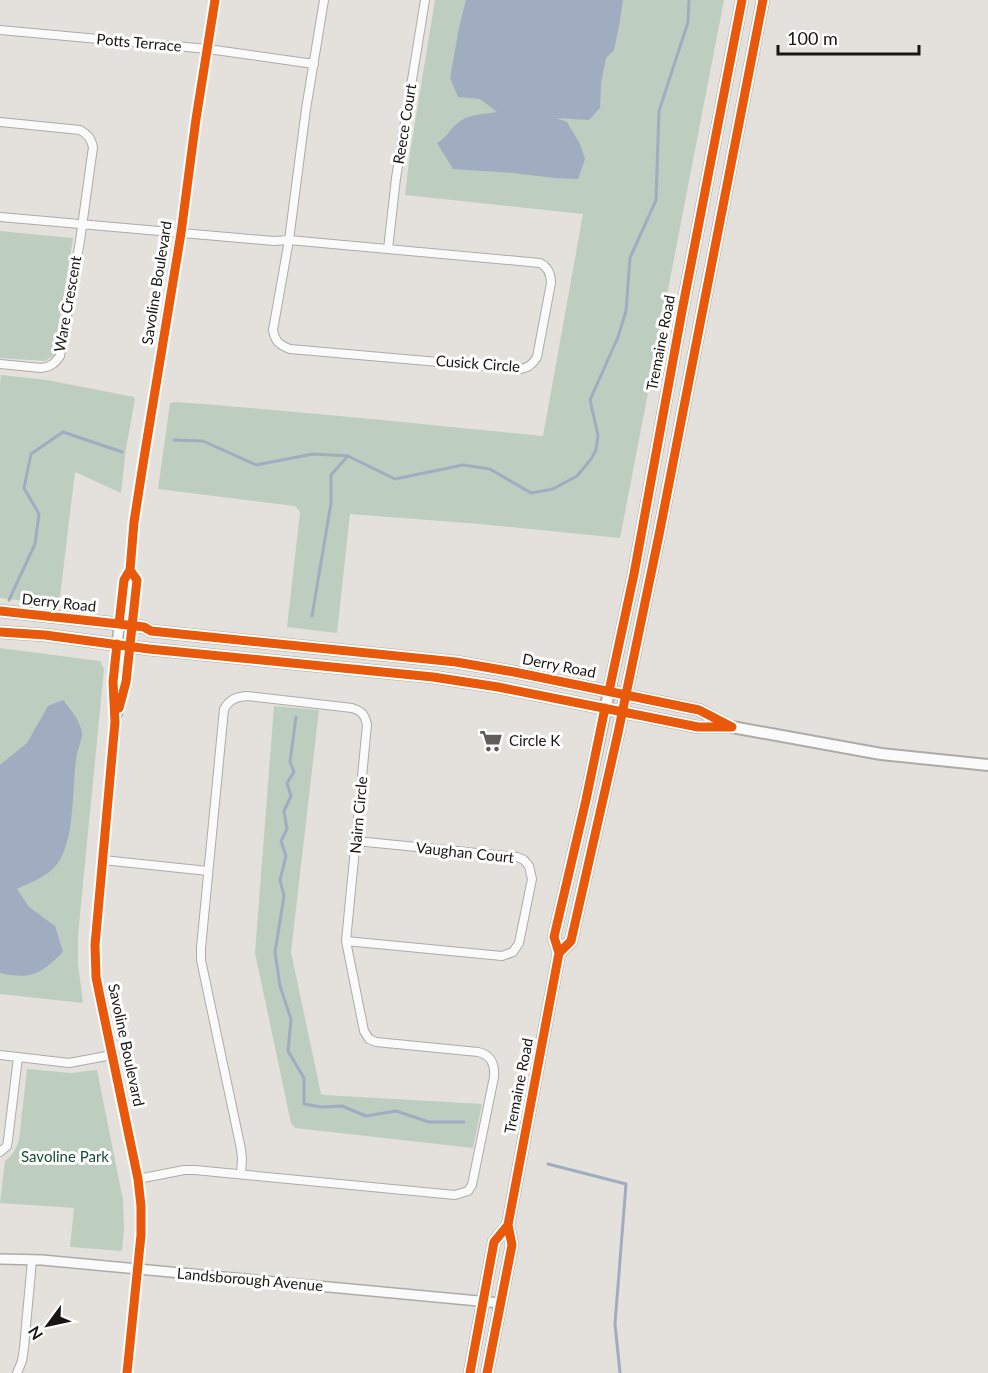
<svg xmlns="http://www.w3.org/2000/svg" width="988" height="1373" viewBox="0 0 988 1373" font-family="Lato,sans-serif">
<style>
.green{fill:#bdcdc0}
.water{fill:#a0acbf}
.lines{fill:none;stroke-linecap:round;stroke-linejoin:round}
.stream{stroke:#a0acbf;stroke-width:3}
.minor-casing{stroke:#adaba8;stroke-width:10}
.tertiary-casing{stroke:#adaba8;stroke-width:12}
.secondary-casing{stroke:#adaba8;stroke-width:14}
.minor{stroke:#fbfafa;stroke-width:8}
.tertiary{stroke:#fbfafa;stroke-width:9}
.secondary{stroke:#fbfafa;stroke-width:10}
.cycleway-casing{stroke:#fff;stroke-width:13}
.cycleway{stroke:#e8590c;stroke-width:9}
.labels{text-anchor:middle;stroke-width:6;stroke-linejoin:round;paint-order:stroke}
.street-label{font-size:15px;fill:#181613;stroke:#fff}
.poi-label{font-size:15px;fill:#181613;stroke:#fff;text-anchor:start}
.park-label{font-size:15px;fill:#144e32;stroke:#fff}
</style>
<rect width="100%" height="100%" fill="#e4e1dd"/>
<path class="green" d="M435 0H724L620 538 480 524 350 514 337 633 287 627 300 512 295 506 158 489 170 403 176 402C299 411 421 424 543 436L583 214 405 195 410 153Z
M0 231 72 238 73 239 54 352 53 356 45 361 0 358Z
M1 375 47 380 134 397 135 399 126 449 121 493 75 472 59 605 0 598V385Z
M0 648 100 661 104 669 78 935V964L83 1003 0 994Z
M274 706 319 710 291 952 321 1094 325 1095 482 1104 473 1148 295 1128 291 1123 255 953Z
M27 1069 71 1073 97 1070 123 1200 124 1229 122 1251 70 1247 74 1208 0 1203 5 1161C13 1155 16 1149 19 1140Z"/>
<path class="water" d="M466 0H623L619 26 614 50 606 58 601 83 600 108 589 120 556 118 567 122 580 144 585 159 578 179 555 178 512 173 453 169 437 143C447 138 450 128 459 122 470 114 485 114 497 112L480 99 458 97 450 78 459 28Z
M63 700C71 710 79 719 82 732 83 738 78 747 77 754 71 786 77 845 53 869 43 878 29 883 17 889L29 907 55 926 63 952C40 974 32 980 0 973V765L27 743 48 706Z"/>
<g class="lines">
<path class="stream" d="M174 440 203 441 256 465 313 454 348 456 395 479 463 465 490 469 531 493 553 489 577 476 591 459 596 450 598 435 590 400 618 337 626 311 630 258 656 200 659 111 688 22 689 0
M9 600 35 544 39 514 24 488 31 454 63 432 122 452
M312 616 331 503V475L347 457
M296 717 290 762 294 772 287 783 291 796 284 811 287 829 281 841 286 856 280 880 284 896 275 952 280 986 291 1019 288 1051 304 1078V1104L321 1107 342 1106 366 1116 396 1111 429 1122H464
M548 1164 626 1184 615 1324 620 1373"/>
<g class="minor-casing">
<path id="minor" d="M0 30 208 49 314 64
M0 122 80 130C87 134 91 138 93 147L80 241 60 356C55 363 51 367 41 368L0 364
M0 217 274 241 289 240 540 263C548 267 551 274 551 283L537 357C532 365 527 369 518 369L290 349C279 345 275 341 273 330L289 240 306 109 324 0
M388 249 396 178 425 0
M103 860 208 871
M346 941 502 956 513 952 519 943 532 879 529 866 524 860 517 857 356 841
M0 1055 69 1063 112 1055
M0 1152 7 1146 8 1140 18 1057
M138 1179 184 1170H195L455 1195 468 1191 472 1185 494 1077C495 1064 491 1055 478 1052L376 1042 369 1039 364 1031 346 941 367 725C365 715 362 711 352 708L247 696C236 697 230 699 224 709L201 948V960L241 1149 242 1159 241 1174
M17 1373 22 1361 24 1348 32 1260"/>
</g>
<g class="tertiary-casing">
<path id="tertiary" d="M117 714 126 682 137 580 130 570
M0 1259 42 1260 500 1303
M127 1373 141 1235V1206L138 1179 96 977 95 945 115 722 113 682 124 580 130 570 134 522 144 458 181 233 196 119 215 0"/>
</g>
<g class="secondary-casing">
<path id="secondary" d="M0 611 119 624 144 627 151 631 456 662 514 672 699 710 729 726
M0 632 45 635 149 649 433 677 498 687 698 727H732L881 754 988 765
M559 953 571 941 618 733 659 535 763 0
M470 1373 494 1242 508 1225
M487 1373 512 1245 508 1225 559 953 554 937 586 800 634 574 682 311 742 0"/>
</g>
<use href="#minor" class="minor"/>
<use href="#tertiary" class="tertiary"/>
<use href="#secondary" class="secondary"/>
<g class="cycleway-casing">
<path id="cycleway" d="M0 611 119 624 144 627 151 631 456 662 514 672 699 710 732 727
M119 624 124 580 130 570 134 522 144 458 181 233 196 119 215 0
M0 632 45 635 149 649 433 677 498 687 698 727H729
M117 644 113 682 115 722 95 945 96 977 99 992 138 1179 141 1206V1235L127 1373
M609 691 634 574 682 311 742 0
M119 708 126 682 137 580 130 570
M559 953 571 941 618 733 659 535 763 0
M470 1373 494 1242 508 1225
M487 1373 512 1245 508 1225 559 953 554 937 586 800 605 708"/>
</g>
<use href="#cycleway" class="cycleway"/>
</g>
<defs>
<g id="supermarket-bare" transform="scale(1.8)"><path d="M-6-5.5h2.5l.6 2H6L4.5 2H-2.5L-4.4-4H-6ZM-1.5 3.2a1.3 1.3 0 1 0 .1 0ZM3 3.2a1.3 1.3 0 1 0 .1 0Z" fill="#5f5d5a" stroke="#fff" stroke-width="2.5" paint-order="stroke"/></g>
</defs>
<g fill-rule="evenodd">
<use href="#supermarket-bare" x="491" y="741"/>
</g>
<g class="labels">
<g class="street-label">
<text transform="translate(139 43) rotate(5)" y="5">Potts Terrace</text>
<text transform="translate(405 124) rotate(-81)" y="5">Reece Court</text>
<text transform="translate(157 283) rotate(-81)" y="5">Savoline Boulevard</text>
<text transform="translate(68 304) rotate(-80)" y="5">Ware Crescent</text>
<text transform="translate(661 343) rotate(-79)" y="5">Tremaine Road</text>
<text transform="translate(478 364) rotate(4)" y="5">Cusick Circle</text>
<text transform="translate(59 603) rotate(6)" y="5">Derry Road</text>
<text transform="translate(559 666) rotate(11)" y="5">Derry Road</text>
<text transform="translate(359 815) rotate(-85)" y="5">Nairn Circle</text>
<text transform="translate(465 853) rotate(6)" y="5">Vaughan Court</text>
<text transform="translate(126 1045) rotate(78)" y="5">Savoline Boulevard</text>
<text transform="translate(519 1086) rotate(-79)" y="5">Tremaine Road</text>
<text transform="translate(250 1280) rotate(5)" y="5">Landsborough Avenue</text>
</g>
<g class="poi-label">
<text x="509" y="746">Circle K</text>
</g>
<g class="park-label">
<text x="65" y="1162">Savoline Park</text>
</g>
</g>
<g transform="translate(48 1325) rotate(237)" stroke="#ffffff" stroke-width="4.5" paint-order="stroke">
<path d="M0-4.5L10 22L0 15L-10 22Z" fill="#181613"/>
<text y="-9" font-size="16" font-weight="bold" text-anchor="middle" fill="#181613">N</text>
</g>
<path d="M778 45v9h141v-9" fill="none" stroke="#181613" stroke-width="3"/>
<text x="787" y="45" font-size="18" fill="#181613" stroke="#ffffff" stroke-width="4.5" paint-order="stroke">100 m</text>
</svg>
